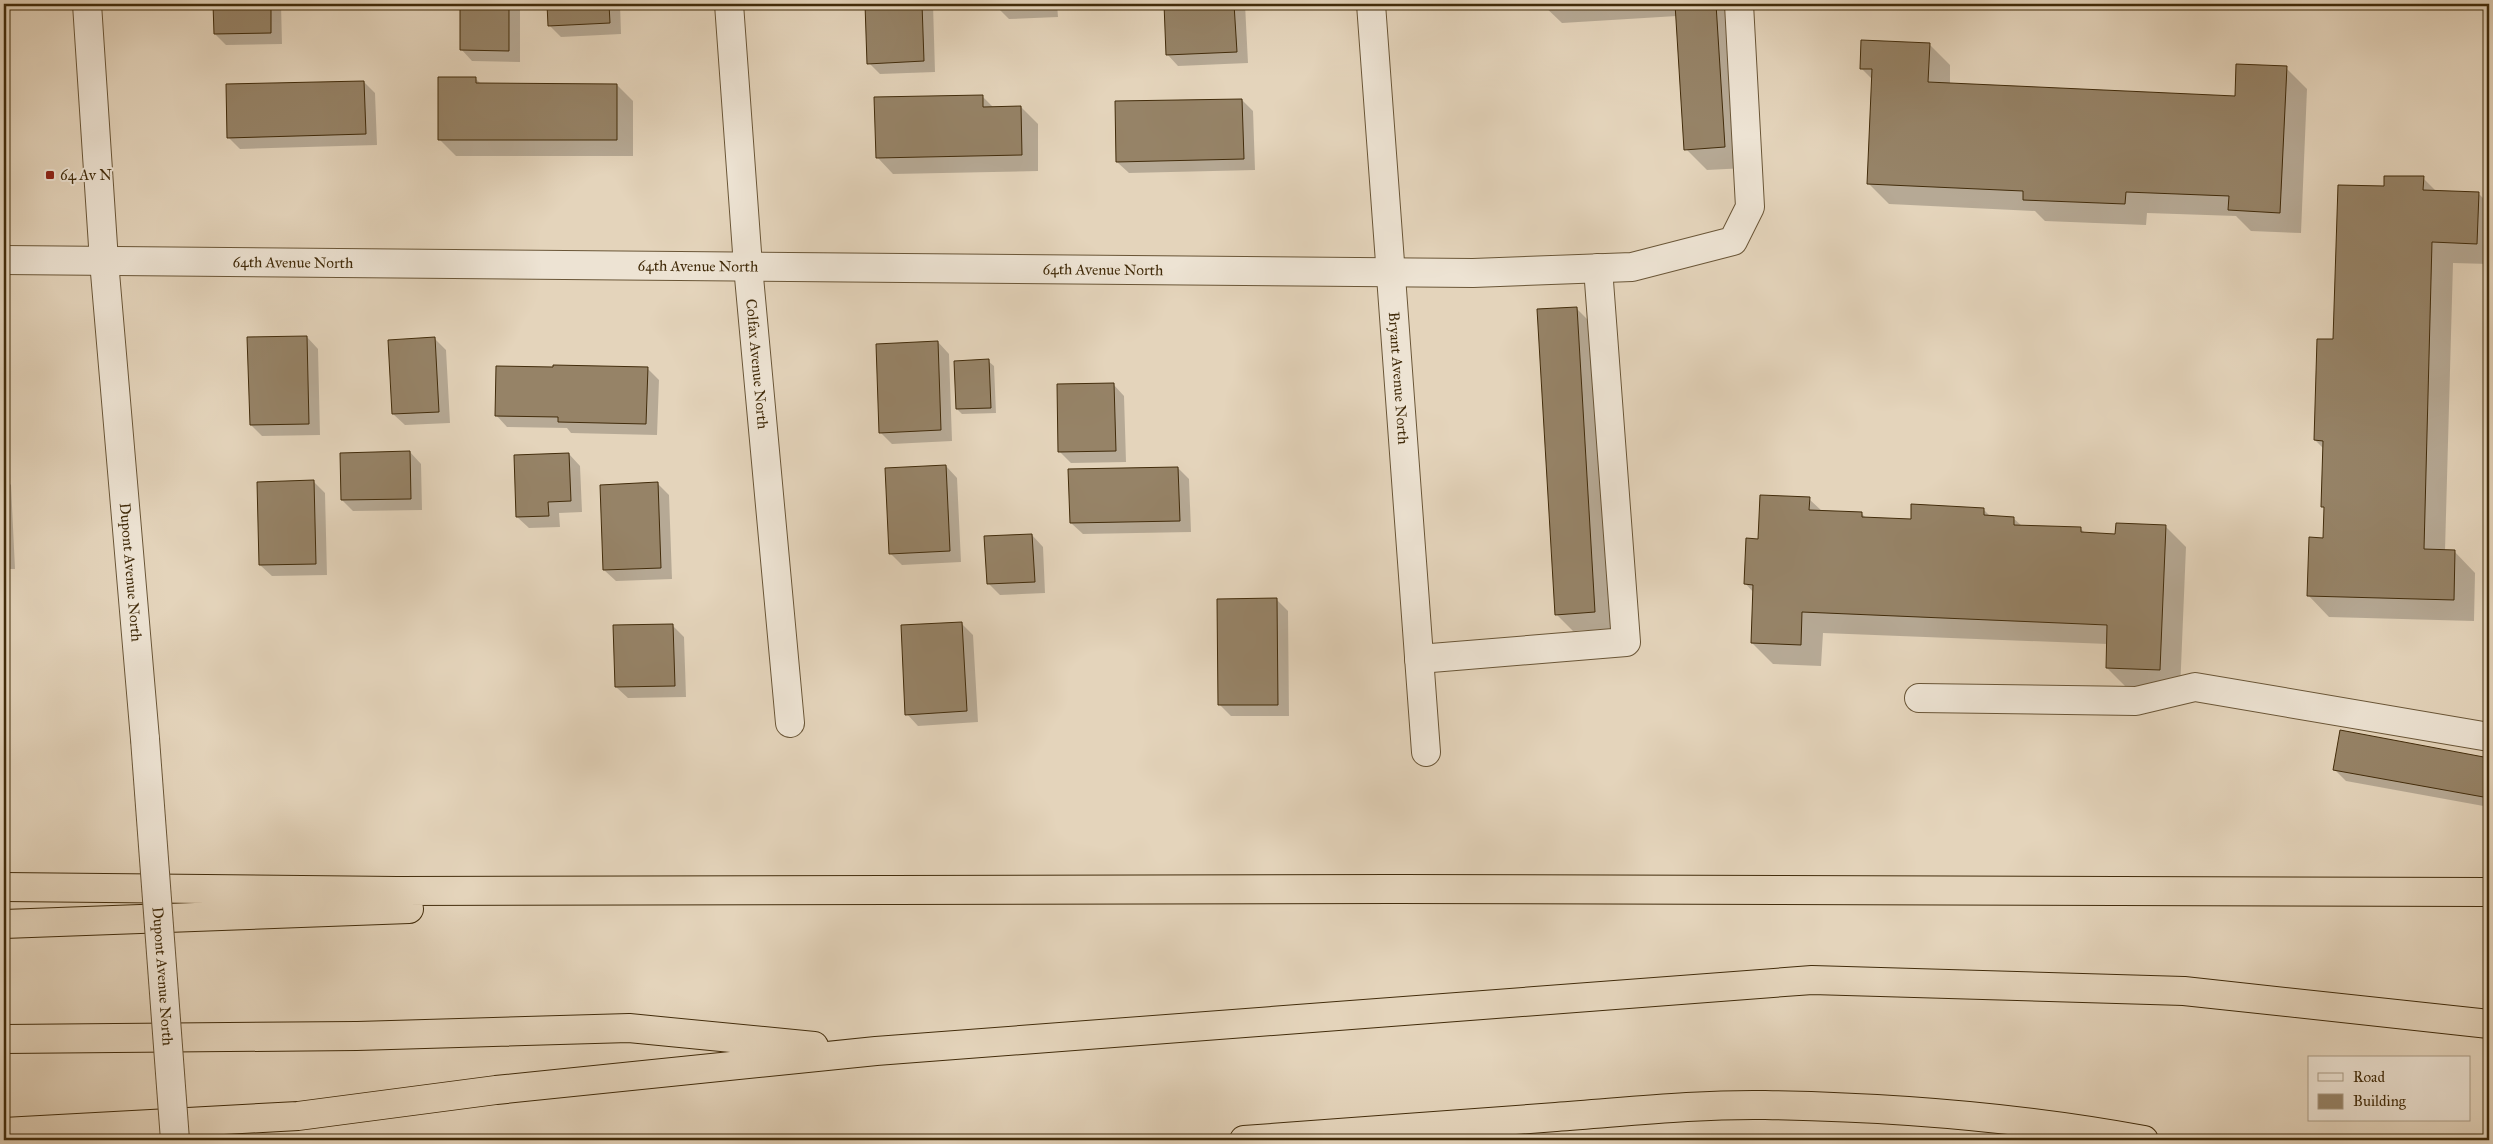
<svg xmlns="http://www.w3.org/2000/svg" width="2493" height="1144" viewBox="0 0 2493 1144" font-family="'IM FELL Great Primer',serif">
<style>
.shadow{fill:#0003}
.building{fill:#968367;stroke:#422c0b}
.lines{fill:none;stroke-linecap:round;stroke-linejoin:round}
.minor-casing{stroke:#6a5637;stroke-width:30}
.highway-casing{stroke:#422c0b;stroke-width:30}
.minor{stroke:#ede3d3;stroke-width:28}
.highway{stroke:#e4d4bb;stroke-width:28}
.minor-bridge-casing{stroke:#6a5637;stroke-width:30;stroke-linecap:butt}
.minor-bridge{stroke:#ede3d3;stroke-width:28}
.poi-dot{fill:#8f2418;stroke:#ede3d3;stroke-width:2}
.labels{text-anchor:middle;stroke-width:4;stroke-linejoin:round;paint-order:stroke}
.poi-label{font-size:15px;fill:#422c0b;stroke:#ede3d3;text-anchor:start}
.street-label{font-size:15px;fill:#422c0b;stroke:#ede3d3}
</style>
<rect width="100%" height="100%" fill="#e4d4bb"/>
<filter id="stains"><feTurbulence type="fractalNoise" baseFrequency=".004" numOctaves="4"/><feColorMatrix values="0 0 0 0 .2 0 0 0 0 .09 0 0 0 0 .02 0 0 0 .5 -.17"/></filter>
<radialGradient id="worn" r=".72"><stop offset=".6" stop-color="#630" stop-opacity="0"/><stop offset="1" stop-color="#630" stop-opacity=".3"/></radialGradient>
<path class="shadow" d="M214 4H281L282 44 226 45 215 34Z
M461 4H520V62L472 61 461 49Z
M548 4H620L621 34 561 37 549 25Z
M866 4H933L935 72 880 74 869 63Z
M998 4H1057L1058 17 1009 19 998 8Z
M1165 4H1245L1248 63 1178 66 1167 54Z
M1542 4H1735L1746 168 1707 170 1686 149 1677 16 1562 23Z
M1929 44 1950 65V84L2236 97 2286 68 2307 89 2301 233 2251 231 2236 216 2147 213 2146 225 2045 221 2035 211 1889 204 1868 183 1873 80 1861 68Z
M475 78 481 84 617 85 633 101V156H456L439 139Z
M364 82 375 93 377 145 240 149 228 137Z
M982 96 994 108 1021 107 1038 124V171L893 174 877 157Z
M1242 100 1253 111 1255 170 1129 173 1117 162Z
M2423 178 2437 192 2478 193 2489 204V264L2453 263 2445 551H2454L2475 573 2474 621 2329 617 2308 595 2325 539 2326 509 2323 506 2324 449 2315 440 2334 341 2385 188Z
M1576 308 1593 325 1611 629 1573 631 1556 614Z
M307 337 318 349 320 435 262 436 251 425Z
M435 339 446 350 450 423 405 425 393 414Z
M938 342 949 354 952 441 892 444 880 432Z
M988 361 994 366 996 413 962 414 957 409Z
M647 368 659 380 657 435 571 433 567 428 507 427 496 415Z
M1113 384 1124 396 1126 462 1071 463 1060 452Z
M410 452 421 464 422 510 353 511 342 500Z
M569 454 580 466 582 512 559 513 560 527 529 528 517 517Z
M946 466 957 478 961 562 902 565 890 553Z
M1178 468 1189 479 1191 532 1083 534 1071 523Z
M4 478 11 485 15 569H4Z
M313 481 325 493 327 575 272 576 260 565Z
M658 484 669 495 672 579 616 581 604 570Z
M1809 499 1823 512 1862 514 1866 518 1912 520 1983 509 1991 517 2013 518 2022 526 2081 529 2086 534 2117 535 2165 526 2186 547 2180 691 2128 689 2107 668 2108 644 1823 633 1821 666 1773 664 1752 643 1754 593 1745 583 1759 540Z
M1032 535 1043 547 1045 593 1000 595 988 583Z
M1276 599 1288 611 1289 716H1231L1220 705Z
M962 624 973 635 978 722 918 726 907 714Z
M672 625 684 637 686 697 628 698 616 687Z
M2341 732 2489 759V807L2346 781 2334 769Z"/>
<path class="building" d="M213 4H271V33L214 34Z
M460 4H509V51L460 50Z
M547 4H609L610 23 548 26Z
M865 4H922L924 61 867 64Z
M996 4H1047V6L997 8Z
M1164 4H1234L1237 52 1166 55Z
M1675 4H1716L1725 147 1684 150Z
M1861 40 1930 43 1928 82 2235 96 2236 64 2287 66 2280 213 2228 210 2229 196 2126 192 2125 204 2023 200V191L1867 184 1872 69H1860Z
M438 77H476V83L617 84V140H438Z
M364 81 366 134 227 138 226 84Z
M983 95V107L1021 106 1022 155 876 158 874 97Z
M1242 99 1244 159 1116 162 1115 101Z
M2384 176H2424L2423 190 2479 192 2477 244 2432 242 2424 549 2455 550 2454 600 2307 596 2309 537 2323 538 2324 507H2321L2323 441 2314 440 2317 339H2333L2338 185 2384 186Z
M1577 307 1595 612 1555 615 1537 309Z
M307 336 309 424 250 425 247 337Z
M435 337 439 412 392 414 388 340Z
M938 341 941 430 879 433 876 344Z
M989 359 991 408 956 409 954 361Z
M553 365 648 367 646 424 558 422V417L495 416 496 366 553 367Z
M1114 383 1116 451 1058 452 1057 384Z
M410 451 411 499 341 500 340 453Z
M569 453 571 501 548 502 549 516 516 517 514 455Z
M946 465 950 551 889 554 885 468Z
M1178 467 1180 521 1070 523 1068 469Z
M314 480 316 564 259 565 257 482Z
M658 482 661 568 603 570 600 485Z
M1760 495 1810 497 1809 510 1862 512V517L1911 519V504L1984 508V515L2014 517V525L2081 527V532L2115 534 2116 523 2166 525 2160 670 2106 668 2107 625 1802 612 1801 645 1751 643 1753 585 1744 584 1746 538 1758 539Z
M1032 534 1035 582 987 584 984 536Z
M1277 598 1278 705H1218L1217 599Z
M962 622 967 711 905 715 901 625Z
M673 624 675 686 615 687 613 625Z
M2340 730 2489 758V798L2333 770Z"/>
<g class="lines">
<g class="minor-casing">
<g id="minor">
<path id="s1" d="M87 4 104 261 145 739"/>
<path id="s2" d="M729 4 748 266 790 723"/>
<path id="s3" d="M1371 4 1426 752"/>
<path id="s4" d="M4 260 1473 273 1632 267 1733 241 1750 207 1739 4"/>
<path d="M1419 659 1626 642 1598 268"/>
<path d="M1919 698 2136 701 2195 687 2489 737"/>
</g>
</g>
<g class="highway-casing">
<path id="highway" d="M4 887 397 891 1394 889 2489 892
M4 924 409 909
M4 1039 357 1036 629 1028 814 1046
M4 1132 298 1116 496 1090 876 1051 1812 980 2184 991 2489 1024
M1244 1140C1348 1132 1452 1125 1556 1117 1626 1112 1695 1104 1765 1105 1892 1107 2019 1117 2144 1140"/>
</g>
<use href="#minor" class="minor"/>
<use href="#highway" class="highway"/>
<g class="minor-bridge-casing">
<g id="minor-bridge">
<path id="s5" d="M145 739 175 1140"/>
</g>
</g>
<use href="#minor-bridge" class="minor-bridge"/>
</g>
<rect class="poi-dot" x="45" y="170" width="10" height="10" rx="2.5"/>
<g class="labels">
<g class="poi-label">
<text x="60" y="180">64 Av N</text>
</g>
<g class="street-label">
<text dy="5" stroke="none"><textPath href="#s4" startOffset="289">64th Avenue North</textPath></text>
<text dy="5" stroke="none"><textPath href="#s4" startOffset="694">64th Avenue North</textPath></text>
<text dy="5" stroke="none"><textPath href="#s4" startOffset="1099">64th Avenue North</textPath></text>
<text dy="5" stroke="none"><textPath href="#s2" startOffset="361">Colfax Avenue North</textPath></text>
<text dy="5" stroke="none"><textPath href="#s3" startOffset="375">Bryant Avenue North</textPath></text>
<text dy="5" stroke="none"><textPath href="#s1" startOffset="570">Dupont Avenue North</textPath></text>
<text dy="5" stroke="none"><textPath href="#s5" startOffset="238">Dupont Avenue North</textPath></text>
</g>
</g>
<rect width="2493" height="1144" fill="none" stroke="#e4d4bb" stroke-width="20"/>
<rect x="5" y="5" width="2483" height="1134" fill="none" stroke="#422c0b" stroke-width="2.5"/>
<rect x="10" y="10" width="2473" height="1124" fill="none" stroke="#422c0b"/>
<rect x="2308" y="1056" width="162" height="65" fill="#ede3d3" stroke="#a99a83"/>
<rect x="2318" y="1073" width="25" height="8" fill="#ede3d3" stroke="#a99a83"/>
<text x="2353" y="1082" font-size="15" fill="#422c0b">Road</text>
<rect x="2318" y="1094" width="25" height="15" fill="#968367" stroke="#a99a83"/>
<text x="2353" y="1106" font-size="15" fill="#422c0b">Building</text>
<rect width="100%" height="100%" filter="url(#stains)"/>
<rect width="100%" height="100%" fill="url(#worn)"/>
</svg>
